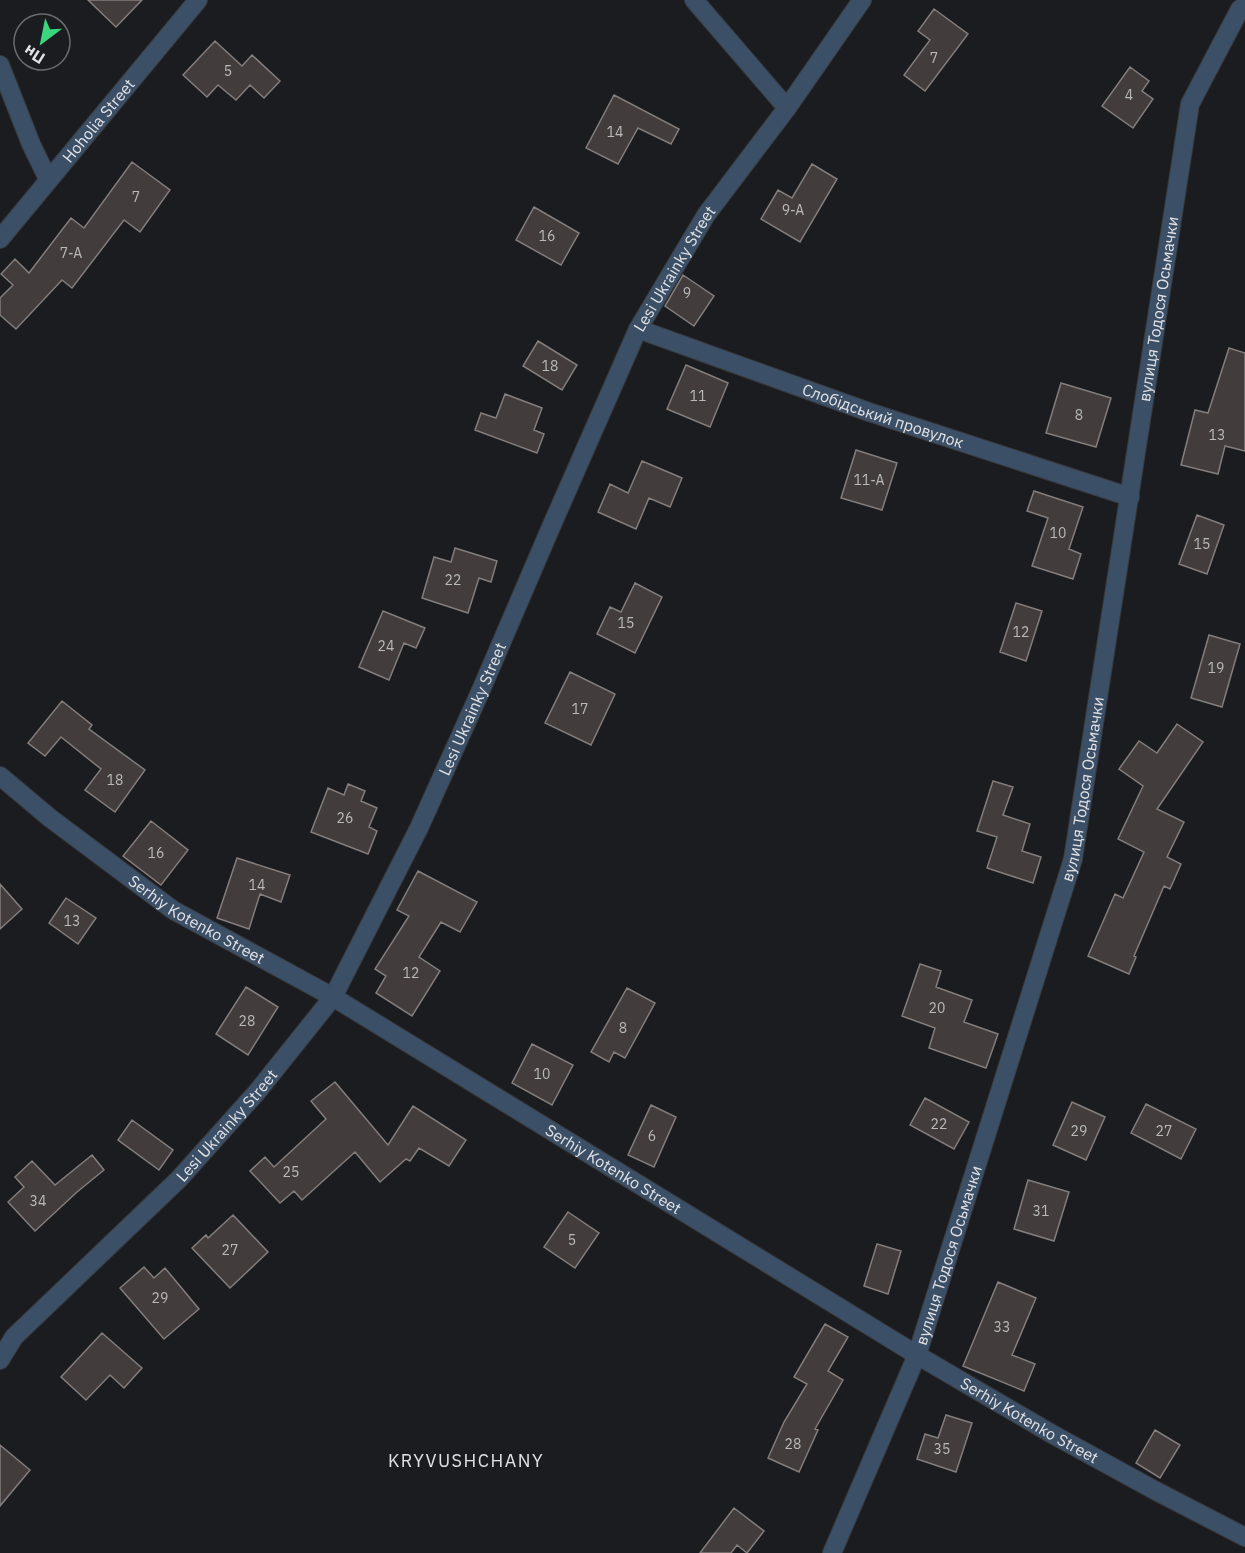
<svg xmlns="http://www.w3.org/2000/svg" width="1245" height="1553" viewBox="0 0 1245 1553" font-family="'IBM Plex Sans',sans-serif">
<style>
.building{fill:#423d3c;stroke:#837d7c;stroke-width:1.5}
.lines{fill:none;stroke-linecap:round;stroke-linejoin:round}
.street-casing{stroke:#37383b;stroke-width:20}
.street{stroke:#3b4f66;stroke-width:18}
.labels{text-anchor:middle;stroke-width:5;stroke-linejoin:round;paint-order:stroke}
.number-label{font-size:14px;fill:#bab9bb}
.street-label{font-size:16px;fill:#e2e2e5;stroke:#1b1c1f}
.neighbourhood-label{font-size:18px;letter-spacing:1.5px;fill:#e2e2e5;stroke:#1b1c1f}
</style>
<rect width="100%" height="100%" fill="#1b1c1f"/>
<path class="building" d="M88 0H142L116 27Z
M934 9 968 34 925 91 904 75 930 40 918 31Z
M215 41 242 66 252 55 280 81 264 98 250 85 236 100 218 85 207 97 183 75Z
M1130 67 1149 81 1142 91 1153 99 1133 128 1102 106Z
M614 95 679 129 671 144 638 128 618 164 586 148Z
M132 162 170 190 140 232 124 220 72 288 62 280 16 329 0 315V298L13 285 1 274 15 259 29 273 71 218 84 228Z
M812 164 837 179 800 242 761 219 778 190 792 198Z
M534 207 579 233 561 265 516 240Z
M683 275 714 296 694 326 665 306Z
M538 341 577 365 562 390 523 366Z
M1229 348 1245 353V451L1225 446 1218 474 1181 465 1195 410 1208 413Z
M686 365 728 383 710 427 667 409Z
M1061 383 1111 398 1096 447 1046 433Z
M505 394 542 408 534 430 544 434 537 453 475 430 481 413 496 418Z
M856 450 897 463 882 510 841 498Z
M642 461 682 478 670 507 649 498 636 529 598 512 610 484 628 493Z
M1034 491 1083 507 1069 549 1081 554 1073 579 1032 566 1048 518 1027 511Z
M1197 515 1224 525 1207 574 1179 564Z
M455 548 497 561 491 582 479 578 468 613 422 598 434 557 451 562Z
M635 583 662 597 635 653 597 634 610 607 621 612Z
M1016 603 1042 611 1026 661 1000 652Z
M383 611 425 628 416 648 404 643 389 680 359 667Z
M1209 635 1240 644 1222 707 1191 698Z
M570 672 615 694 591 745 545 723Z
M62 701 92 725 89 729 145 770 115 812 85 790 101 769 61 737 45 756 28 743Z
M1177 724 1203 742 1157 809 1184 822 1167 857 1181 864 1170 889 1164 886 1134 956 1136 957 1129 974 1088 956 1115 894 1123 898 1144 852 1118 839 1143 786 1119 769 1139 741 1157 753Z
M993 781 1013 787 1003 815 1030 824 1022 851 1041 857 1033 883 987 868 997 837 977 831Z
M348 784 365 791 361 801 377 808 369 827 377 831 368 854 311 832 328 788 344 795Z
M151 821 188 850 161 885 123 856Z
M237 858 290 875 281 902 260 894 249 929 217 918Z
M418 871 477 902 460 932 441 922 419 957 440 971 412 1016 376 993 386 976 375 969 409 916 397 910Z
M0 884 22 909 0 929Z
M66 898 96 918 78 944 49 923Z
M920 964 941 971 936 987 972 1000 964 1022 998 1034 986 1068 929 1048 935 1028 902 1016Z
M246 987 278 1007 248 1055 216 1034Z
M627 988 655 1003 625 1058 614 1052 609 1062 591 1052Z
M532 1044 573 1065 552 1105 512 1083Z
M335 1082 388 1145 413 1106 466 1140 449 1166 419 1148 410 1161 406 1159 380 1182 355 1152 302 1200 294 1191 280 1203 250 1171 265 1157 274 1167 326 1119 311 1101Z
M925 1098 969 1122 954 1149 910 1125Z
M1072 1102 1105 1117 1086 1160 1053 1145Z
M1146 1104 1196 1129 1181 1159 1131 1133Z
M651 1105 676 1117 654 1167 628 1155Z
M132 1120 173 1150 159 1170 118 1140Z
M92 1155 104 1170 77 1192 35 1231 8 1202 24 1187 15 1177 32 1161 55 1185Z
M1028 1180 1069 1192 1054 1241 1014 1229Z
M568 1212 599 1233 575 1268 544 1247Z
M233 1215 268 1252 230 1288 192 1248 206 1235 208 1238Z
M877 1244 901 1251 888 1294 864 1286Z
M144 1267 154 1278 165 1268 199 1309 164 1339 120 1288Z
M998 1282 1036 1298 1012 1355 1035 1364 1024 1391 963 1366Z
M825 1324 848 1337 828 1371 843 1380 815 1429 818 1430 799 1472 768 1458 784 1422 807 1384 794 1377Z
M102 1333 142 1368 124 1388 110 1375 86 1400 61 1377Z
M946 1415 972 1423 956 1472 917 1459 925 1434 938 1438Z
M1155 1430 1180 1445 1160 1478 1136 1463Z
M0 1445 30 1470 0 1506Z
M734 1508 764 1531 747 1553 737 1545 731 1553H700Z"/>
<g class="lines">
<g class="street-casing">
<g id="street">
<path d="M694 0 787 108"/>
<path d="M0 65 31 144 48 179"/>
<path id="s1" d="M0 239 198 0"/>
<path id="s2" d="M638 329 869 412 1130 497"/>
<path id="s3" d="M0 776 50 818 173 910 333 997 917 1355 1052 1434 1156 1491 1245 1537"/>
<path id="s4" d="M0 1360 14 1337 179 1179 257 1092 333 997 419 828 481 690 551 527 638 329 706 215 787 108 862 0"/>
<path id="s5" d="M832 1553 917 1355 1073 859 1190 104 1240 9 1245 6"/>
</g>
</g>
<use href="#street" class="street"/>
</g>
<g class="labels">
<g class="number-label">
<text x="934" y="63">7</text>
<text x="228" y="76">5</text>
<text x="1129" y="100">4</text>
<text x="615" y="137">14</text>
<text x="136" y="202">7</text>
<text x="793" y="215">9-А</text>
<text x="547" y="241">16</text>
<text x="71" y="258">7-А</text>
<text x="687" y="298">9</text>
<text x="550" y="371">18</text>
<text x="698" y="401">11</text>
<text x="1079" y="420">8</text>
<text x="1217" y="440">13</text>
<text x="869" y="485">11-А</text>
<text x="1058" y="538">10</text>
<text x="1202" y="549">15</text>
<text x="453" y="585">22</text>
<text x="626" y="628">15</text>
<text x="1021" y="637">12</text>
<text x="386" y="651">24</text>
<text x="1216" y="673">19</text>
<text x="580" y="714">17</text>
<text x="115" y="785">18</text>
<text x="345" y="823">26</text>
<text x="156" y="858">16</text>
<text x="257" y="890">14</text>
<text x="72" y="926">13</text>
<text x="411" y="978">12</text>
<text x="937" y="1013">20</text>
<text x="247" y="1026">28</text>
<text x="623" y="1033">8</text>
<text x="542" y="1079">10</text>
<text x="939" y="1129">22</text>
<text x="1079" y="1136">29</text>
<text x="1164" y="1136">27</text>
<text x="652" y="1141">6</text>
<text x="291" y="1177">25</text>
<text x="38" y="1206">34</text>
<text x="1041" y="1216">31</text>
<text x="572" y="1245">5</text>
<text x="230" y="1255">27</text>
<text x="160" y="1303">29</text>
<text x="1002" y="1332">33</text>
<text x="793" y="1449">28</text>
<text x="942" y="1454">35</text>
</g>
<g class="street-label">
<text dy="6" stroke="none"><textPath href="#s1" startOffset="154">Hoholia Street</textPath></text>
<text dy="6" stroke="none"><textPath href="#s4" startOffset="1299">Lesi Ukrainky Street</textPath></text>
<text dy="6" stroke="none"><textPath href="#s5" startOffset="1292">вулиця Тодося Осьмачки</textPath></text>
<text dy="6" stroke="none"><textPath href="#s2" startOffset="260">Слобідський провулок</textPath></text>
<text dy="6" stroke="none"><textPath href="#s4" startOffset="814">Lesi Ukrainky Street</textPath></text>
<text dy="6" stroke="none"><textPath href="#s5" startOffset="806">вулиця Тодося Осьмачки</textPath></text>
<text dy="6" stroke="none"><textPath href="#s3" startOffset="244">Serhiy Kotenko Street</textPath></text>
<text dy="6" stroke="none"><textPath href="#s4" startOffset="327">Lesi Ukrainky Street</textPath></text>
<text dy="6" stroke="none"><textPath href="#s3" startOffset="730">Serhiy Kotenko Street</textPath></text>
<text dy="6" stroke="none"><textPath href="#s5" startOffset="320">вулиця Тодося Осьмачки</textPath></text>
<text dy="6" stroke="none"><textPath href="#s3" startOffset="1216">Serhiy Kotenko Street</textPath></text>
</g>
<g class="neighbourhood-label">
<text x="466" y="1467">KRYVUSHCHANY</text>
</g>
</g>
<g transform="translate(42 42) rotate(212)"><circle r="28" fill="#1b1c1f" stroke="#6b6b6e" stroke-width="1.5"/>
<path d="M0-4.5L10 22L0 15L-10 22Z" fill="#39d87f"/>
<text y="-9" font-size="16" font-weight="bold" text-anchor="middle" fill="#e2e2e5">Пн</text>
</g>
</svg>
